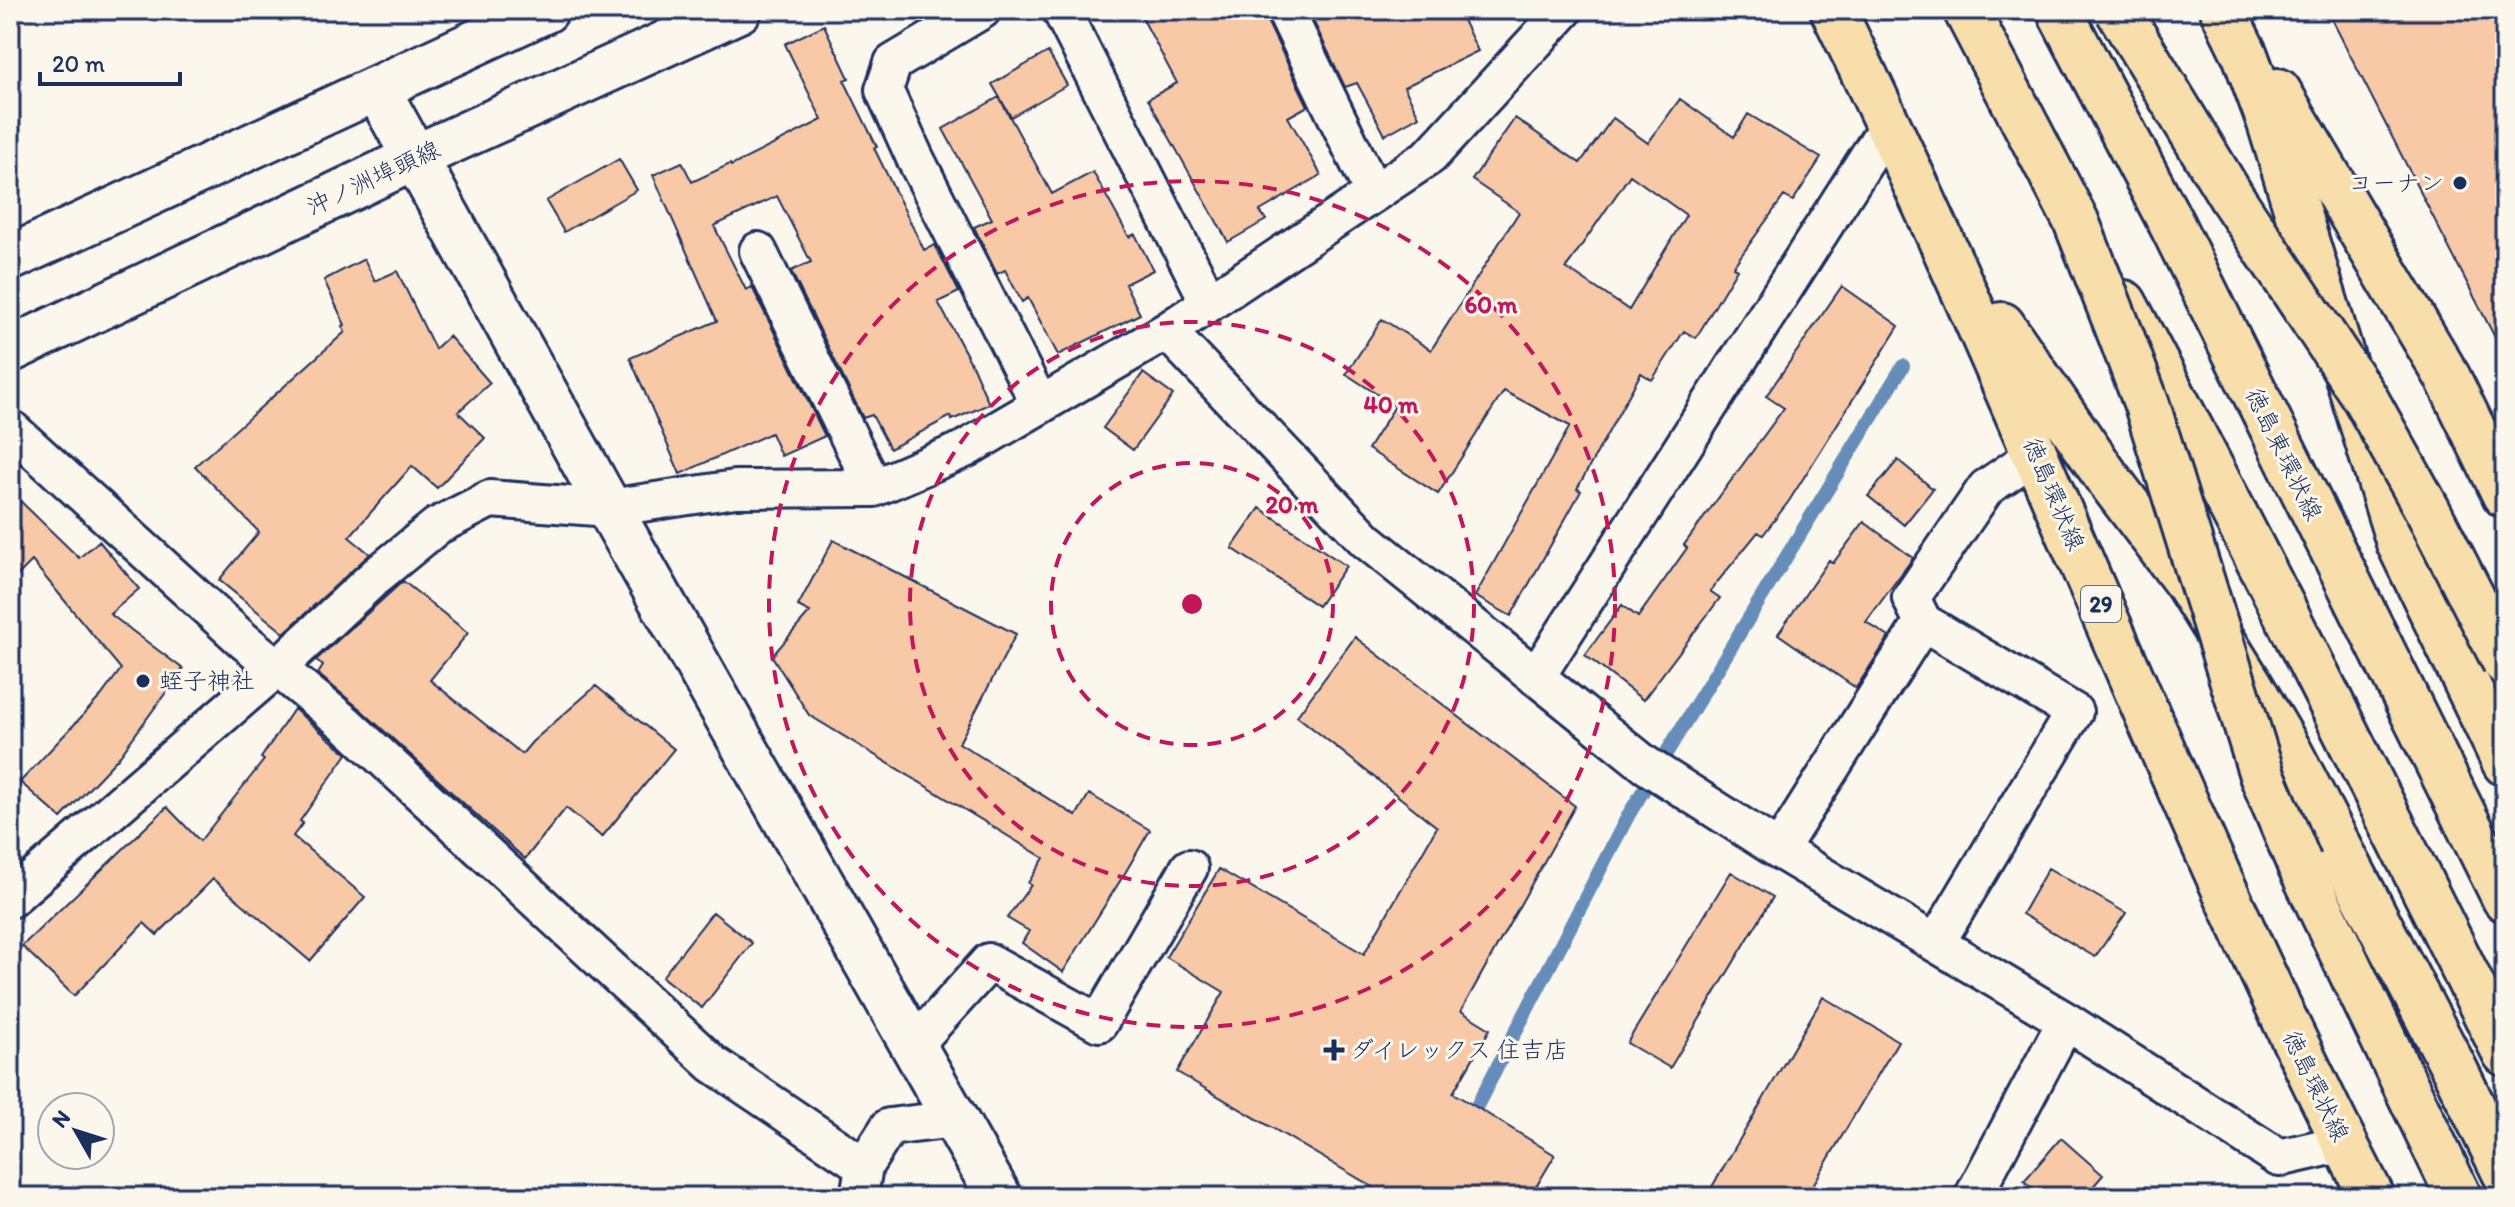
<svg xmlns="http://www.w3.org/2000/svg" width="2515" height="1207" viewBox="0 0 2515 1207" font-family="Itim,'Klee One',sans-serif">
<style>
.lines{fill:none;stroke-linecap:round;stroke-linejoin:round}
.stream{stroke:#668db9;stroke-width:14}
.building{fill:#f8c9a7;stroke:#1b2f5e;stroke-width:2;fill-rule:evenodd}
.minor-casing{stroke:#1b2f5e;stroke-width:42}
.tertiary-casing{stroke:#1b2f5e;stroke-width:50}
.secondary-casing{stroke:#1b2f5e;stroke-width:50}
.primary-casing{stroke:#1b2f5e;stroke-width:50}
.minor{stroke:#fbf7ec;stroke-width:36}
.tertiary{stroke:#fbf7ec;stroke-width:44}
.secondary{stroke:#fbf7ec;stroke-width:44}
.primary{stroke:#f8deab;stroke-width:44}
.primary-bridge-casing{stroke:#1b2f5e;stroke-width:50;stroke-linecap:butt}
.primary-bridge{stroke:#f8deab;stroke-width:44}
.ring{fill:none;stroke:#c2185b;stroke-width:4;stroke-dasharray:14 10}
.poi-dot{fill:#1b2f5e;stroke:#fbf7ec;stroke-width:3}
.labels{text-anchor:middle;stroke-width:6;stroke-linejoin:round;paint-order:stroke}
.shield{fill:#fbf7ec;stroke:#5e6b89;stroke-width:2}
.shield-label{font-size:22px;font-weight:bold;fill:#1b2f5e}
.street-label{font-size:24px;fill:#1b2f5e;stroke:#fbf7ec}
.poi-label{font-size:24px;fill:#1b2f5e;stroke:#fbf7ec;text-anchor:start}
.centre{fill:#c2185b;stroke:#fbf7ec;stroke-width:4}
.ring-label{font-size:24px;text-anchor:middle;font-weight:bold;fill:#c2185b;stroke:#fbf7ec;stroke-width:6;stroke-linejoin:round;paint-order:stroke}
</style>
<rect width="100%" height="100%" fill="#fbf7ec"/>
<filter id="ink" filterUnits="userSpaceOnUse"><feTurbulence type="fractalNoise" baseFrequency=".0125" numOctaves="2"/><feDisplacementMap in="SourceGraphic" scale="16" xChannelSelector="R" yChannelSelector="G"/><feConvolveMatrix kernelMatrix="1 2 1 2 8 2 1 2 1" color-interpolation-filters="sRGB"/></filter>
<g filter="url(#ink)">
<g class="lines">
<path class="stream" d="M1468 1123 1629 814 1903 366"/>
</g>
<path class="building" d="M1138 10H1264L1266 19 1308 106 1288 117 1321 175 1260 211 1266 220 1228 242 1148 99 1177 83Z
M1308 10H1458L1478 51 1404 87 1419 116 1385 135 1357 83 1345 87Z
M2327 10H2505V357Z
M824 25 849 78 844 80 877 147 874 148 924 250 935 245 959 292 938 302 972 365 989 404 952 420 951 416 890 449 872 415 863 418 791 271 811 262 777 196 714 226 746 290 752 287 825 436 781 456 771 433 680 474 630 358 717 321 653 175 682 162 692 182 730 164 731 166 822 120 785 44Z
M1048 52 1067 85 1011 117 992 84Z
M999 97 1052 194 1093 172 1129 237 1135 234 1153 270 1125 284 1140 314 1058 355 1028 298 1022 302 1005 270 997 274 974 227 992 219 943 129Z
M1680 99 1734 137 1748 114 1821 158 1793 201 1784 196 1733 267 1737 269 1696 338 1684 331 1652 380 1641 373 1577 489 1581 491 1511 616 1475 596 1570 426 1504 391 1438 494 1368 449 1395 406 1346 374 1382 319 1431 350 1519 212 1472 180 1515 118 1580 163 1613 118 1648 143ZM1630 175 1686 215 1629 310 1566 268Z
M619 159 637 190 564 232 546 201Z
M364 259 375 281 397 271 435 349 449 336 490 383 458 412 485 438 437 488 412 466 349 537 370 554 284 633 219 580 259 532 195 466 345 332 342 326 345 325 324 280Z
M1842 286 1899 326 1789 501 1763 535 1758 532 1710 591 1720 598 1643 700 1585 655 1622 605 1638 617 1687 548 1684 545 1784 408 1766 396Z
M1143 373 1173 395 1133 450 1103 428Z
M1898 460 1933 489 1904 525 1868 496Z
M10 491 79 558 99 541 139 589 110 614 183 669 118 758 61 818 20 782 101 696 121 669 32 561 10 583Z
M1260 508 1346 566 1318 606 1232 548Z
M1864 522 1913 558 1866 622 1889 637 1856 688 1778 634 1829 560 1833 563Z
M833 540 1016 634 959 743 1076 816 1089 794 1150 830 1125 873 1063 972 1022 943 1029 931 1007 918 1031 885 1028 883 1044 858 809 715 772 656 810 612 798 606Z
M403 581 468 633 430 680 522 754 532 742 596 686 674 749 602 837 566 808 525 859 360 709 318 674 323 666 316 660Z
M1355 637 1575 806 1461 1011 1490 1029 1453 1093 1555 1155 1530 1197H1390L1177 1072 1224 992 1166 957 1219 869 1364 954 1437 827 1297 716Z
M294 709 347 754 300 821 303 823 293 836 365 897 310 961 213 879 157 935 144 923 74 996 22 946 167 807 200 841 264 760 261 758Z
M2048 868 2126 913 2095 957 2022 914Z
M1731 872 1773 897 1670 1068 1627 1043Z
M713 912 752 943 702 1008 662 977Z
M1823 997 1898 1041 1806 1197H1706Z
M2061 1138 2103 1175 2084 1197H2042L2024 1181Z"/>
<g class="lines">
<g class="minor-casing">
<path id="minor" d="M982 10 893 63 884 90 915 158 1040 405
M1061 10 1209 302
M1285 10 1373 192
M758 251 874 488
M1167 331 1366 540 1646 765 1779 850 2066 1021 2279 1158 2344 1143
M10 428 243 640 346 724 713 1064 864 1166
M1536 677 1889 124
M1779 850 1923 622
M10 899 278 667 376 576 437 526 490 499 609 508 735 489 874 488 965 449 1167 331 1430 156 1564 10
M1936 943 2074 712 1923 622 1911 598 1986 488 2036 454
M914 1045 989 962 1099 1023 1189 868
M859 1197 864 1166 889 1127 955 1119
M1973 1197 2066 1021"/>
</g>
<g class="tertiary-casing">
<path id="tertiary" d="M377 89 609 508 999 1197"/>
</g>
<g class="secondary-casing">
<path id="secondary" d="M10 258 546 10
M10 350 416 157 739 10"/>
</g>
<g class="primary-casing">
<path id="primary" d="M1833 10C2025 400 2173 811 2372 1197
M2059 10 2173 227 2505 899
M2223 10 2245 55 2270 123 2399 543 2505 763
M2278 91 2448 378 2505 495
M2124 303C2256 550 2381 801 2505 1053
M2002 325 2106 476 2187 583 2249 683 2289 751 2454 1068 2505 1173
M2299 863 2459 1197"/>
</g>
<use href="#minor" class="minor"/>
<use href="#tertiary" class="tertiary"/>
<use href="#secondary" class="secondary"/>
<use href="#primary" class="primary"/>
<g class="primary-bridge-casing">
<path id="primary-bridge" d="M1966 10 2076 221 2120 333 2147 405 2262 775 2299 863
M2118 10 2232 198 2365 398 2428 511 2505 662"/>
</g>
<use href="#primary-bridge" class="primary-bridge"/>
</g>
</g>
<g class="ring">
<circle cx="1192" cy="604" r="141"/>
<circle cx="1192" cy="604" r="282"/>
<circle cx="1192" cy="604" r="423"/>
</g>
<g class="poi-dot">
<circle cx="2460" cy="183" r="8"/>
<circle cx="143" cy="681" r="8"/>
<path d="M1330 1038h8v8h8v8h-8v8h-8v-8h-8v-8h8z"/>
</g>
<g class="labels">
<rect class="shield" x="2081" y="586" width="40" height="36" rx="6"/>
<g class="shield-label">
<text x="2101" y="612">29</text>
</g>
<g class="street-label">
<text transform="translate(373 178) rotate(-25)" y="8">沖ノ洲埠頭線</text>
<text transform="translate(2284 454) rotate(64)" y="8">徳島東環状線</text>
<text transform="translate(2054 494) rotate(67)" y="8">徳島環状線</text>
<text transform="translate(2316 1086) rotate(64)" y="8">徳島環状線</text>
</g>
<g class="poi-label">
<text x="2444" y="191" text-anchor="end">コーナン</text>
<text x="159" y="689">蛭子神社</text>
<text x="1350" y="1058">ダイレックス 住吉店</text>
</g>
</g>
<circle cx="1192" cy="604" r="12" class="centre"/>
<g class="ring-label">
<text x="1491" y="313">60 m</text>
<text x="1391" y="413">40 m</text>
<text x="1292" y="513">20 m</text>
</g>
<rect width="2515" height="1207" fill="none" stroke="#fbf7ec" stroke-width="40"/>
<rect x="20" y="20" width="2475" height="1167" fill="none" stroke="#1b2f5e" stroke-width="3" filter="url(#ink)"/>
<g transform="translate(76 1131) rotate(309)"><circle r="38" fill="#fbf7ec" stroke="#a1a7b3" stroke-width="2"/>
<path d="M0-6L14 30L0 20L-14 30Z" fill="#1b2f5e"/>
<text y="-12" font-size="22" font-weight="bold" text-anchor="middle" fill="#1b2f5e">N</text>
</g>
<path d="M40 72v12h140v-12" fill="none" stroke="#1b2f5e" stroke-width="4"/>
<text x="52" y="72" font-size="24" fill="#1b2f5e" stroke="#fbf7ec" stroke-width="6" paint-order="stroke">20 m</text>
</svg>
